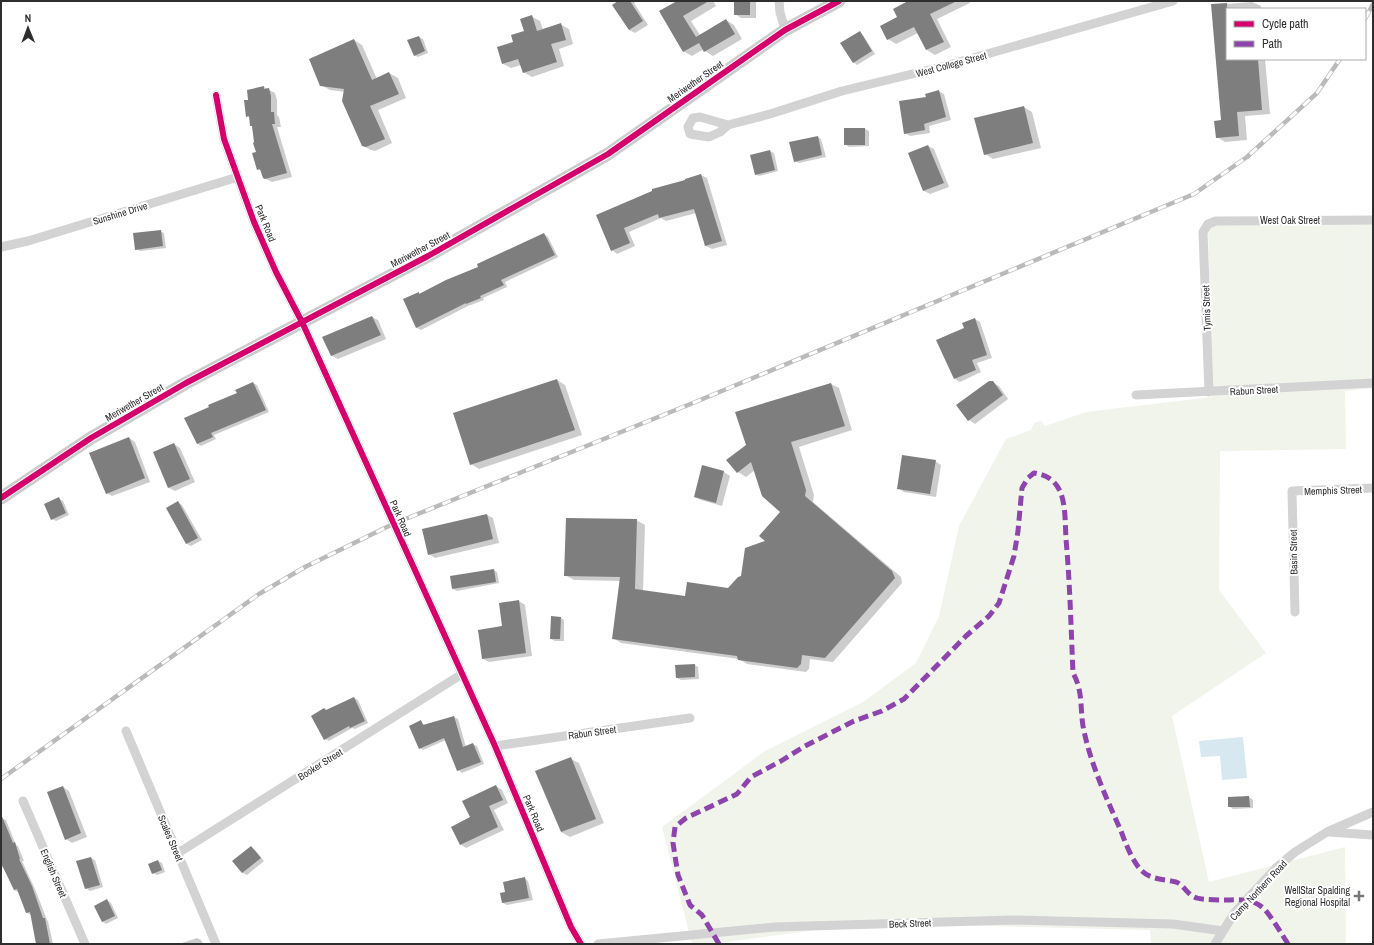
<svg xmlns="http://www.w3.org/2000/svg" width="1374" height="945" viewBox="0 0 1374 945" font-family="'Archivo Narrow',sans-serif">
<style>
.green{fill:#f0f4eb}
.water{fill:#d8e8f1}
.shadow{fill:#0003}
.building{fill:#7e7e7e}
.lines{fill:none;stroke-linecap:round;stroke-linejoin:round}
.street{stroke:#d3d3d3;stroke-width:9}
.secondary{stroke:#ccc;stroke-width:13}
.rail-casing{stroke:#bababa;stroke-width:4.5}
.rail{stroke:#fff;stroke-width:3;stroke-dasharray:9;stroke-linecap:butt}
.quiet{stroke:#8e44ad;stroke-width:5;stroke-dasharray:10 5;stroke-linecap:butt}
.cycleway-casing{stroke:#fff;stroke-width:8}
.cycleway{stroke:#d6006c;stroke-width:6}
.poi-dot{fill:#777;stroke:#fff;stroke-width:1.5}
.labels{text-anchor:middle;stroke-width:4;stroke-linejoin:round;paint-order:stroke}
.street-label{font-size:10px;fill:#2e2e2e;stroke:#fff}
.poi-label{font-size:10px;fill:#2e2e2e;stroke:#fff;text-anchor:end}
</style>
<rect width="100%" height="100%" fill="#fff"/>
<path class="green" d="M1373 221V388L1345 391 1346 449 1220 451 1219 590 1266 653 1172 716 1209 882 1345 847 1346 944H1151L1150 930 868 923 711 944H692L662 827 765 751 863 702 916 663 939 616 959 526 1006 439 1031 430 1034 423 1041 421 1045 426 1086 412 1212 397 1208 223Z"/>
<path class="water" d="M1243 737 1247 778 1222 780 1220 756 1201 757 1199 741Z"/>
<path class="shadow" d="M620 1H637L634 3 648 25 635 33 629 30Z
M679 1H713L716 6 691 21 700 35 726 20 734 25 742 39 713 56 705 51 704 49 692 56 683 51Z
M735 1H756V18H741L735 14Z
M911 1H969L970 3 937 19 951 47 935 55 927 50 918 33 896 44 888 39Z
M1252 2 1261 6V9H1227V59H1265L1270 114 1245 116 1247 140 1225 142 1217 137 1222 121 1213 5Z
M531 16 540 21 543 30 560 24 569 29 573 44 559 49 564 66 532 77 523 72 521 65 511 68 503 64 514 43 525 32Z
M860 33 863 35 875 54 857 65 853 62Z
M419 37 423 39 428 53 418 57 414 55Z
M354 40 362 45 377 79 389 73 398 78 406 98 378 110 392 143 375 151 371 150 363 146 345 92 330 90 321 85Z
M264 87 275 93 277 100V115L279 117 281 127H277L292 177 272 182 264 178 262 172 258 169 256 143 250 118 247 116 249 100Z
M938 91 944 94 951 120 929 126 930 133 910 136 905 133 927 98Z
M1024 107 1032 112 1041 148 993 159 985 154Z
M865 129 869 131V146L849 147 845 144Z
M818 137 821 139 826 157 799 163 795 161Z
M928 146 934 149 949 187 930 194 924 191 909 153Z
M770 151 774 153 778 171 759 176 756 174Z
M701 175 707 178 727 245 712 249 706 246 696 213 666 221 661 218 629 232 635 246 617 254 612 250 597 216Z
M160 231 164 233 166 248 140 251 136 249Z
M544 234 548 237 558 257 505 282 507 287 483 298 484 300 471 305H470L421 330 417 328 404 299 419 293 421 294 480 268Z
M372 317 378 320 386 339 338 359 332 356 324 337Z
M975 319 980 322 992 358 977 363 981 372 960 382 955 379 965 329Z
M557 380 565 385 582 435 479 469 471 464Z
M992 382 999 386 1008 399 975 424 969 420 958 406Z
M253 383 257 385 269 412 214 435 216 439 201 446 198 444 186 419 238 394Z
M831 384 839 388 852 430 799 447 814 495 813 502 901 577 902 583 833 662 810 659 809 669 806 672 747 664 739 659 621 643 613 638 621 581 574 580 565 575 636 520 645 525 643 592 686 597 729 589 742 577 767 542 781 512 755 470 746 477 738 472 747 445Z
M129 438 135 442 150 482 112 496 106 493Z
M174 444 180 448 195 482 175 491 169 488 154 453Z
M935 461 941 465 936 497 904 492 898 488Z
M703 467 724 472 730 476 722 506 701 500 695 497Z
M59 499 63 501 69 515 56 521 52 519Z
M178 502 182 505 202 540 191 546 187 544 167 508Z
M487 515 493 518 499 543 435 558 429 554Z
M493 570 497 572 499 583 457 591 453 589Z
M519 601 525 605 532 656 489 662 483 659Z
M561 618 564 620V641H555L551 639Z
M695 665 698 667 699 679 681 680 677 678Z
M354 698 358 700 368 723 355 729 352 728 329 741 325 739 327 710Z
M454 717 458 719 466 747 473 744 477 746 484 764 462 773 458 770 446 740 423 750 420 748 421 722 425 725Z
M571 759 579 763 604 823 570 837 561 832Z
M496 786 502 790 508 803 494 810 504 830 466 848 460 844 472 818Z
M63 787 69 791 87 837 72 843 66 839Z
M1249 797 1253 800V808L1233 809 1229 806Z
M1 818 6 820 16 845 18 846 24 861H22L35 889 47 920 48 921 53 944H40L31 915 27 913 18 892 14 890 4 868 1 866Z
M251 847 255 850 264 861 247 875 243 873 234 861Z
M91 858 95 860 103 887 90 891 86 888Z
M158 861 162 863 165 872 157 875 153 873Z
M524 878 528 881 533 900 507 905 503 903 501 894 507 893Z
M107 900 111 903 118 918 106 924 102 921Z
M197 938 201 940 203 944H179Z"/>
<path class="building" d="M618 1H630L643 21 629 30 612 5Z
M677 1H709L683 16 696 37 726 19 735 34 704 52 699 43 683 52 659 11Z
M734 1H750V15H734Z
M908 1H957L930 14 944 42 926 50 914 27 887 40 880 26 897 17 893 9Z
M1227 3V59H1258L1262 110 1237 112 1239 136 1216 138 1214 121 1221 120 1211 4Z
M532 15 537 31 561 23 566 40 551 44 557 62 523 73 518 59 502 64 497 47 513 42 511 35 524 31 520 19Z
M860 31 872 51 853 63 840 43Z
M419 36 425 51 414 56 407 40Z
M354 39 372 80 389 72 399 94 370 106 385 139 366 147 362 146 342 101 344 89 320 86 309 59Z
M264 86V89L269 88 271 96V112H274L275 124H272L287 173 265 179 263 178 260 169 257 170 252 153 256 152 253 143 254 142 252 126H250L249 116 246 117 244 100H248L247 90Z
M939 90 946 117 924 124 925 130 904 134 899 101 926 97 925 94Z
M1024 106 1033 143 984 155 974 118Z
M844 128H865V145H844Z
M818 136 822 155 794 162 789 142Z
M928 145 944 183 923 191 908 153Z
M770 150 775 170 755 175 750 155Z
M701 174 722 241 705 246 694 209 659 218 658 214 624 228 630 243 611 251 596 215 652 191V189L685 180V179Z
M161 230 163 246 135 250 133 233Z
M544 233 555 255 501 280 504 285 480 296 481 298 466 304V303L416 328 403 299 419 292V294L446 280 478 267 477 264Z
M372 316 381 335 331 356 322 337Z
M975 318 987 355 972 360 976 370 954 379 936 340 964 328 962 323Z
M557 379 575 430 470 465 453 413Z
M989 381H993L1003 395 968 421 956 405Z
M253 382 266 410 211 433 213 437 197 444 184 418 209 407 208 405 237 393 235 390Z
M831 383 845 426 791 442 806 490 805 496 892 571 895 578 825 658 802 655 801 664 797 668 738 660 737 656 612 639 620 577 564 576 566 518 637 519 635 589 685 596 687 582 728 588 738 577 741 576 745 548 765 541 759 536 780 512 762 496 751 462 737 473 726 460 746 445 735 412Z
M129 437 145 478 106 494 89 453Z
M174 443 190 479 168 488 153 452Z
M902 455 936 460 930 494 897 489Z
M702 465 724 471 716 503 694 497Z
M59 497 66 513 51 520 44 504Z
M178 501 198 538 186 544 166 508Z
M487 514 493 539 428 555 422 529Z
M494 569 496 582 452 589 450 576Z
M519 600 526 653 482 659 478 630 502 626 499 603Z
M551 616 561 617 560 639H550Z
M695 664V677L676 678 675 665Z
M354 697 365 721 350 728 349 726 324 740 311 716 324 708 326 710Z
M454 716 463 747 473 743 481 762 457 771 444 738 419 749 409 726 421 720 423 725Z
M571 757 596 819 561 832 535 771Z
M496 785 503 800 489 806 498 827 460 845 451 827 470 817 462 801Z
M63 786 81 833 65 840 47 792Z
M1249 796 1250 807H1228V797Z
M1 814 13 843 15 842 20 859H19L32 886 43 918H45L50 944H36L30 912 26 913 17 889 14 890 1 863Z
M251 846 261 858 242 873 232 861Z
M91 857 100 885 85 889 76 861Z
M158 860 162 870 152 874 148 864Z
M525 877 529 898 502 903 500 893 505 892 503 882Z
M107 899 115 916 102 922 94 906Z"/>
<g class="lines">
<path class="street" d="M779 1 780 12 785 30
M216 95 224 139 254 222 276 272 302 322 495 746 571 927 581 944
M728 125 700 117 693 118 688 127 690 134 709 137 720 132 728 125 770 114 842 91 945 66 1173 1
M1 247 28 241 238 177
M1209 392 1203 232 1208 224 1216 221 1373 220
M1136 395 1373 383
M1295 612 1292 491 1373 488
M126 731 216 944
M495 746 690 718
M23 801 85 944
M1329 832 1373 835
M178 853 462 674
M598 944 775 927 1012 920 1173 924 1223 931
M1215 944 1235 912 1276 868 1295 852 1327 832 1373 812"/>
<path class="secondary" d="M1 498 91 438 186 383 428 256 608 154 785 30 839 1"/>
<g class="rail-casing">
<path id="rail" d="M1365 19 1373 4
M1 779 259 594 305 567 393 524 693 403 1194 194 1247 157 1317 93 1340 59"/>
</g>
<use href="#rail" class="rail"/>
<path class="quiet" d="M719 944 702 915 690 905 678 875 673 843 675 827 686 818 737 794 751 777 781 761 805 746 854 721 882 711 904 699 966 636 989 616 999 603 1014 556 1018 531 1022 488 1028 478 1034 473C1046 475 1054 479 1060 491 1066 505 1065 524 1066 539 1070 584 1071 628 1073 673 1083 691 1080 707 1083 726 1090 763 1106 797 1121 831 1125 842 1133 863 1142 871 1151 880 1165 879 1176 882 1184 885 1188 896 1197 898 1203 900 1224 900 1230 900 1241 899 1254 900 1262 907 1268 911 1283 936 1288 944"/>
<g class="cycleway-casing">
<path id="cycleway" d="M216 95 224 139 254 222 276 272 302 322 495 746 571 927 581 944
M1 498 91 438 186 383 428 256 608 154 785 30 839 1"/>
</g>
<use href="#cycleway" class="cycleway"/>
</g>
<path class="poi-dot" d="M1357 890h4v4h4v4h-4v4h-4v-4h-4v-4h4z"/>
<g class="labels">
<g class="street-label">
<text transform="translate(951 64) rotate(-15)" y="4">West College Street</text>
<text transform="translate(695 81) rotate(-35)" y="4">Meriwether Street</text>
<text transform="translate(120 213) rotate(-17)" y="4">Sunshine Drive</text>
<text x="1290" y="224">West Oak Street</text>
<text transform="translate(266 223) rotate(68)" y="4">Park Road</text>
<text transform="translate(420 249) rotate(-28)" y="4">Meriwether Street</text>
<text transform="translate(1206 308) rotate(-92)" y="4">Tymis Street</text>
<text transform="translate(1254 390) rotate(-3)" y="4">Rabun Street</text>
<text transform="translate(134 402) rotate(-30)" y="4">Meriwether Street</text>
<text transform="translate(1333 490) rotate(-2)" y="4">Memphis Street</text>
<text transform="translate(401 518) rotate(66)" y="4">Park Road</text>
<text transform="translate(1293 552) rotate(-91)" y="4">Basin Street</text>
<text transform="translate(592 732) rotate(-8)" y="4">Rabun Street</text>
<text transform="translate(320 764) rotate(-32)" y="4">Booker Street</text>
<text transform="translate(534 813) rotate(67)" y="4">Park Road</text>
<text transform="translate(171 838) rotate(67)" y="4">Scales Street</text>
<text transform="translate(54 873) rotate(67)" y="4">English Street</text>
<text transform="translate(1258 890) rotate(-47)" y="4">Camp Northern Road</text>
<text transform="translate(910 923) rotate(-2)" y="4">Beck Street</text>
</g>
<g class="poi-label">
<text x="1350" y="894">WellStar Spalding<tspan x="1350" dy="12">Regional Hospital</tspan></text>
</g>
</g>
<rect width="1374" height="945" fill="none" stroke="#2e2e2e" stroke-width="4"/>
<rect x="1226" y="8" width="140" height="52" fill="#ffffff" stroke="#ababab"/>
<rect x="1234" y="21" width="20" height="6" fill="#d6006c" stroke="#ababab"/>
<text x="1262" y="28" font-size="12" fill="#2e2e2e">Cycle path</text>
<rect x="1234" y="41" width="20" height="6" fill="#8e44ad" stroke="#ababab"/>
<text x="1262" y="48" font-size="12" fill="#2e2e2e">Path</text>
<g transform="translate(28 28) rotate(359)" stroke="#ffffff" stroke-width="3" paint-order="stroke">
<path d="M0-3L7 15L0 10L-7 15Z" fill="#2e2e2e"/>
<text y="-6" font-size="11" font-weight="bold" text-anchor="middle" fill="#2e2e2e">N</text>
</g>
</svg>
